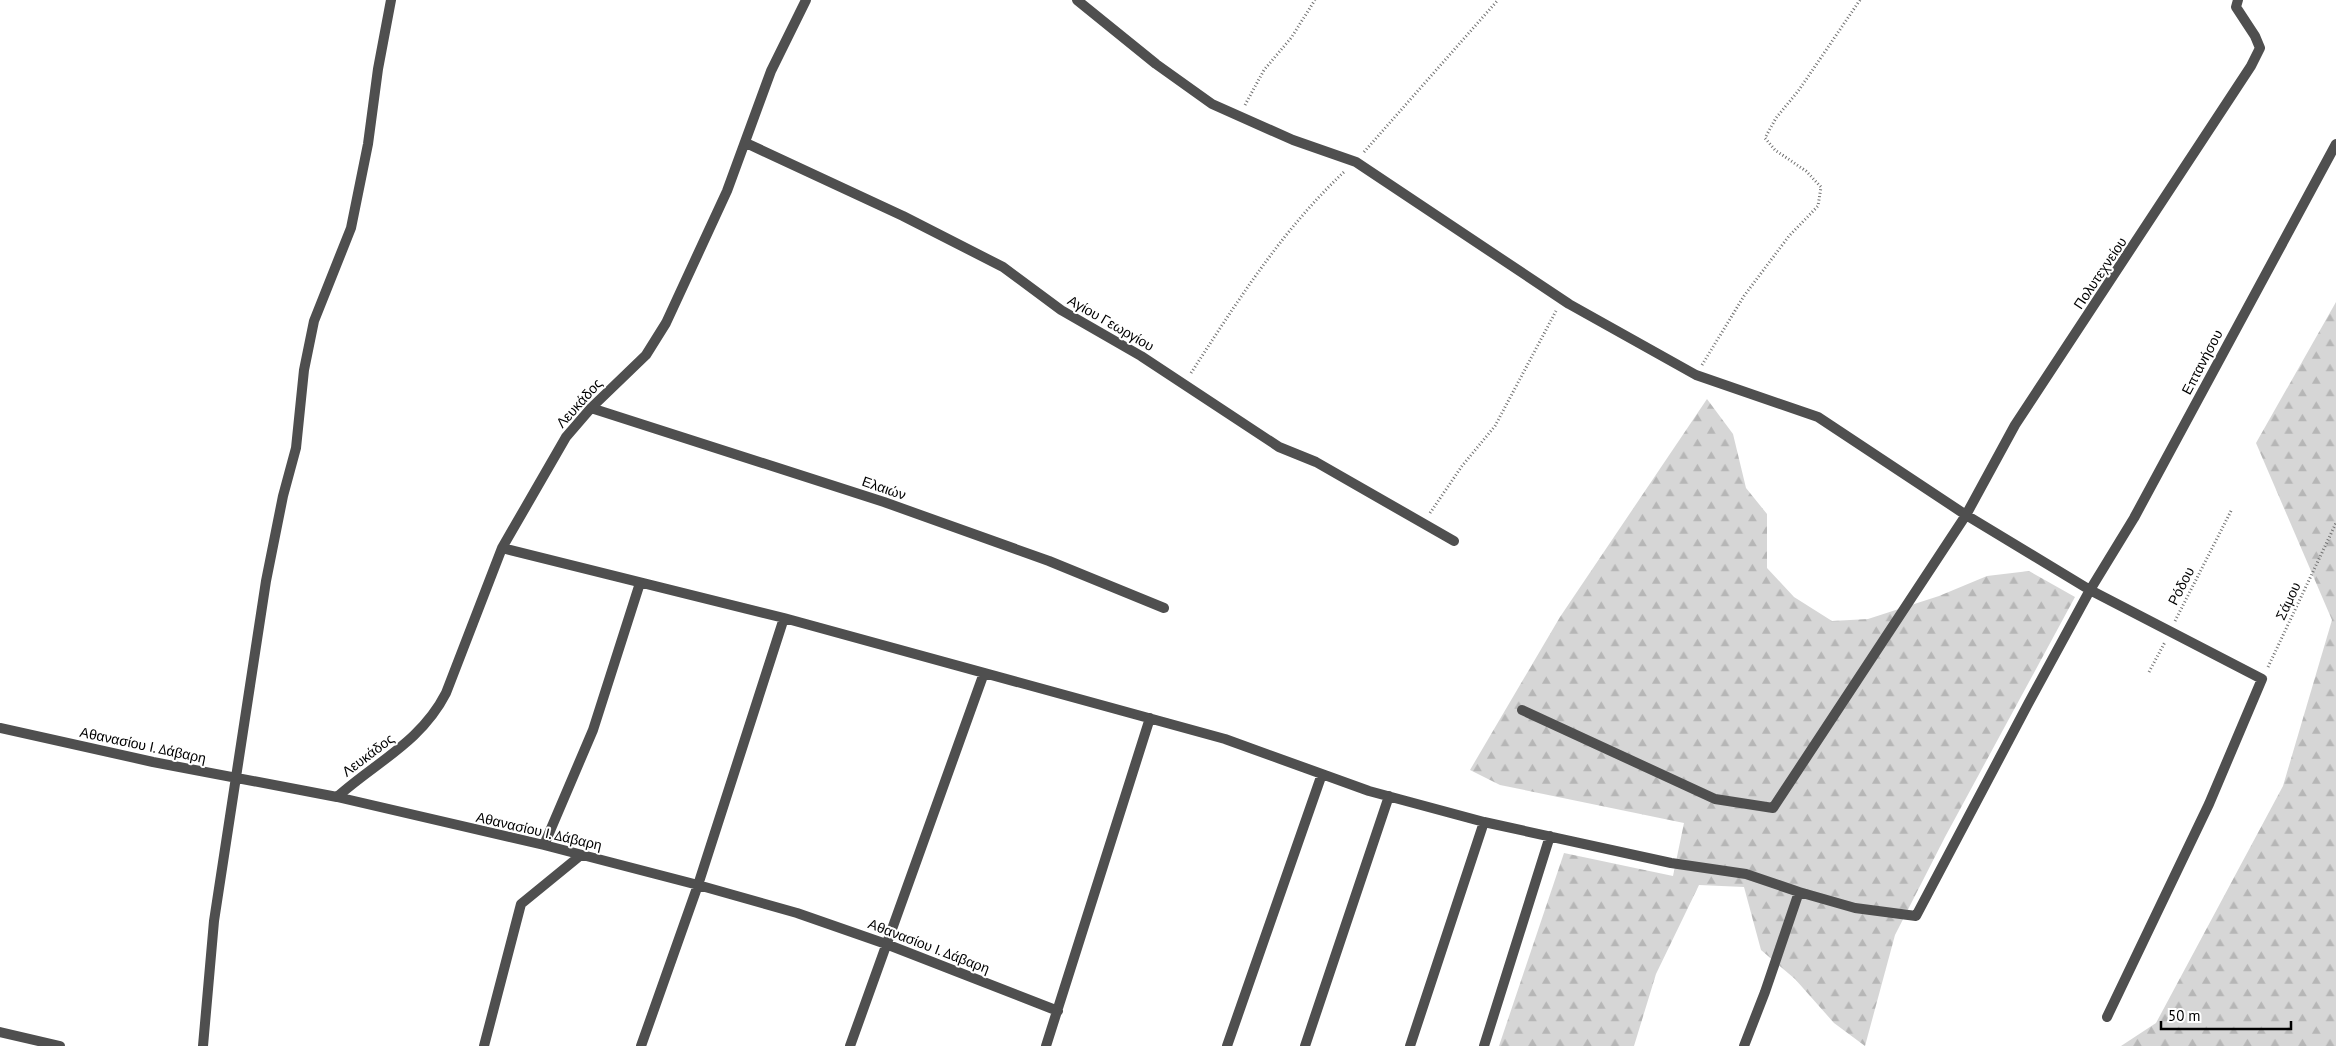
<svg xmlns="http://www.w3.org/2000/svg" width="2336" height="1046" viewBox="0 0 2336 1046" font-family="'PT Sans',sans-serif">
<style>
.forest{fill:url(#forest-firs)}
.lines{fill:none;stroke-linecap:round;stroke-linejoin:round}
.path{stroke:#717171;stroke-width:3;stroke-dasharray:1 2.5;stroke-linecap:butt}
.street{stroke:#4f4f4f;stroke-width:10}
.labels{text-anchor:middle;stroke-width:4;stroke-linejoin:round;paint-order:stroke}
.street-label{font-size:14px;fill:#000;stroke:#fff}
</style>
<defs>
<pattern id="forest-firs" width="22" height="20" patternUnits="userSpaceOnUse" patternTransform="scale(1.25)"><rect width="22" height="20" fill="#d6d6d6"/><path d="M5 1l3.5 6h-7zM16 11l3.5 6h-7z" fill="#b6b6b6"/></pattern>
</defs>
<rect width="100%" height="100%" fill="#fff"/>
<path class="forest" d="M2336 302V1046H2121L2156 1023 2283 786 2332 620 2256 443Z
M1707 399 1733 434 1746 488 1767 514V568L1794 597 1832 621 1868 619 1939 596 1987 576 2029 571 2075 597 1945 837 1895 935 1865 1046 1834 1023 1795 979 1761 950 1744 887 1699 885 1656 974 1634 1046H1499L1564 853 1673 876 1684 823 1500 785 1470 770 1560 617Z"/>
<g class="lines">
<path class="path" d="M1245 105 1264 70 1291 38 1315 0
M1364 152 1498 0
M1702 365 1744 296 1789 236 1818 206 1821 187 1806 171 1775 150 1765 138 1776 118 1799 90 1860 0
M1191 373C1237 302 1282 230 1344 172
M1430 513 1462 466 1495 426 1556 311
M2175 621 2232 509
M2268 667 2336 523
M2149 672 2165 642"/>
<path class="street" d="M1077 0 1156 64 1212 104 1293 140 1356 162 1569 304 1696 375 1818 417 1966 515 2090 590 2262 679 2209 804 2107 1017
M746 143 903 216 1003 267 1061 310 1141 356 1279 447 1316 462 1454 541
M591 408 884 502 1049 561 1164 608
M502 548 784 618 1225 739 1369 791 1484 822 1671 863 1746 874 1799 892 1855 908 1916 916 2028 704 2090 590 2134 518 2336 144
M1522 710 1715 799 1773 808 1966 515 2015 425 2251 66 2260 48 2255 36 2236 7 2238 0
M0 728 153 762 337 797 544 845 698 885 797 913 886 944 1058 1011
M337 797C376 762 421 742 446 693L502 548 566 437 591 408 646 355 666 323 727 191 771 71 806 0
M544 845 593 730 640 583
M0 1032 60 1046
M203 1046 214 921 266 581 283 496 296 448 304 370 314 321 351 228 368 144 378 69 391 0
M484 1046 521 904 581 855
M641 1046 698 885 784 618
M850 1046 984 673
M1046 1046 1150 718
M1227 1046 1322 774
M1305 1046 1389 796
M1410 1046 1484 822
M1484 1046 1550 836
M1744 1046 1765 992 1799 892"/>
</g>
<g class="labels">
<g class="street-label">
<text transform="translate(2100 273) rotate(-56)" y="5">Πολυτεχνείου</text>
<text transform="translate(1111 323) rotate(30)" y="5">Αγίου Γεωργίου</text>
<text transform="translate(2202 362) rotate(-62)" y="5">Επτανήσου</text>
<text transform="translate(579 403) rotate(-48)" y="5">Λευκάδος</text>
<text transform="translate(884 488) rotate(19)" y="5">Ελαιών</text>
<text transform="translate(2181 586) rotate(-63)" y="5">Ρόδου</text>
<text transform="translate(2288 601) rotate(-65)" y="5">Σάμου</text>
<text transform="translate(143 745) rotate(12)" y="5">Αθανασίου Ι. Δάβαρη</text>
<text transform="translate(368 755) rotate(-37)" y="5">Λευκάδος</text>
<text transform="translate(539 831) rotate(13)" y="5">Αθανασίου Ι. Δάβαρη</text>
<text transform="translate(929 946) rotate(21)" y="5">Αθανασίου Ι. Δάβαρη</text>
</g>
</g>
<path d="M2161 1021v8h130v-8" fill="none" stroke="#000000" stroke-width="2.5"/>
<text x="2168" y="1021" font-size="15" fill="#000000" stroke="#ffffff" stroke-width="4" paint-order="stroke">50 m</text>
</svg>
